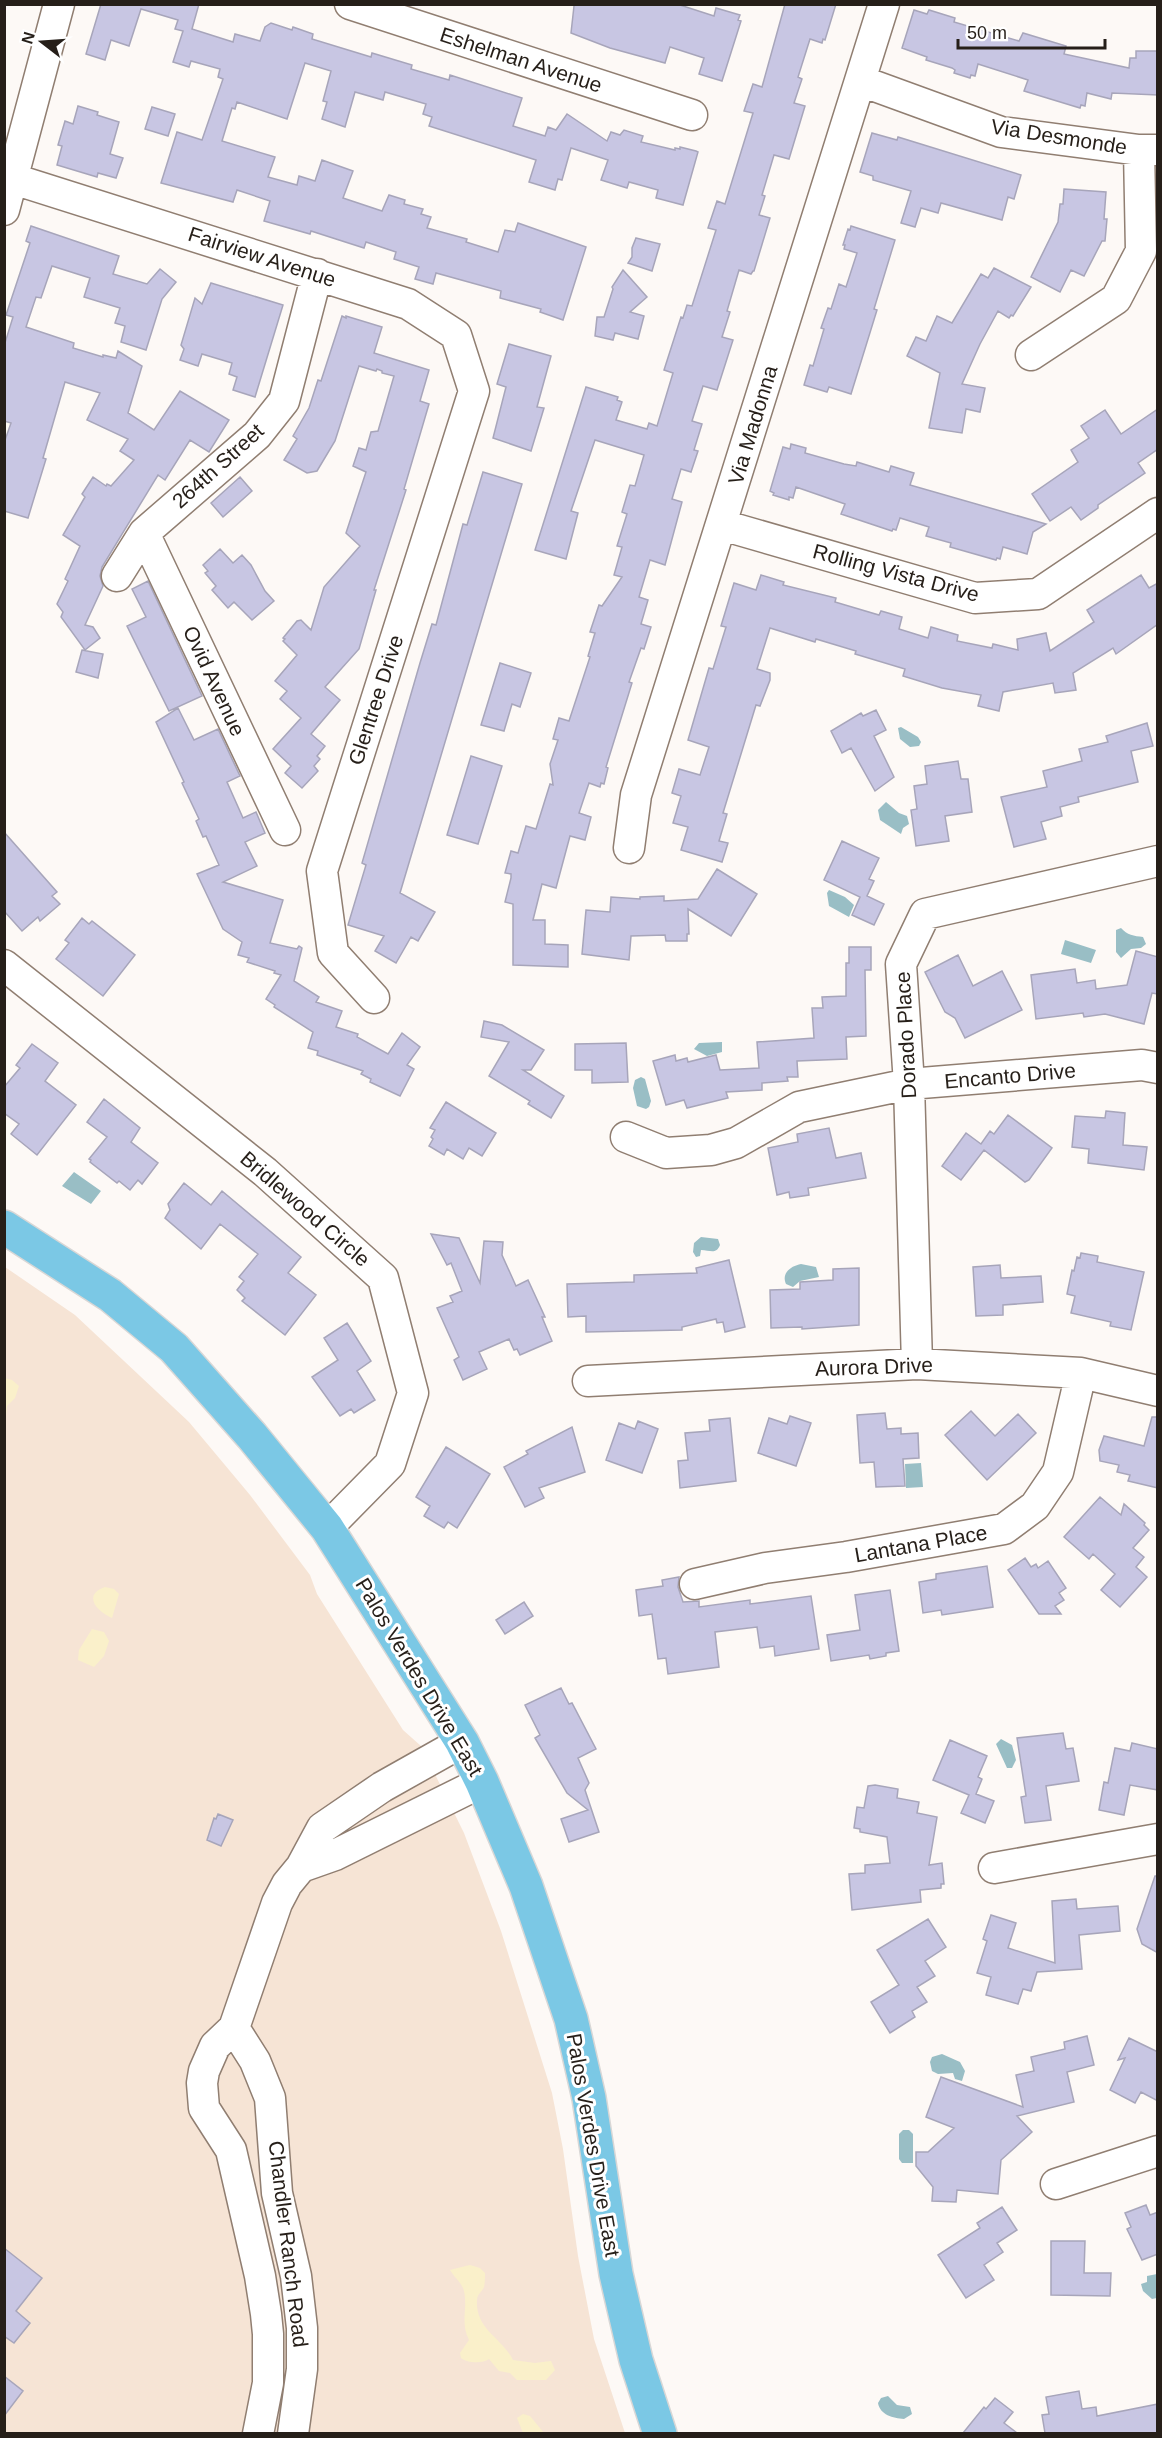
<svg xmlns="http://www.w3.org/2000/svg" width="1162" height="2438" viewBox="0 0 1162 2438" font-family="Arial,sans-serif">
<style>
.green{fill:#f6e4d5}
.sand{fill:#faf0ca}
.water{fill:#99bec5}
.building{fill:#c8c6e3;stroke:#a7a5ba;stroke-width:1.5}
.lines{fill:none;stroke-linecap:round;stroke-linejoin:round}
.minor-casing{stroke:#907e71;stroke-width:33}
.major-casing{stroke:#d8d7d6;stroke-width:36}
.minor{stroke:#fff;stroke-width:30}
.major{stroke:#7bc8e5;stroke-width:33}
.labels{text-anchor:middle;stroke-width:6;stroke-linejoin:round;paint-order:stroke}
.street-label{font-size:21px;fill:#261f19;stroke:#fff}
</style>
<rect width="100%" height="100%" fill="#fdf9f6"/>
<path class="green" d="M5 1267 75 1315 189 1422 250 1495 310 1575 317 1594 403 1730 421 1746 464 1833 501 1931 552 2093 563 2149 578 2256 594 2339 625 2433H5Z"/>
<path class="sand" d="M5 1378 12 1380 19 1386 15 1398 7 1406 5 1427Z
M105 1587 114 1589 119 1594 112 1618C97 1612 82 1595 105 1587Z
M92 1629 104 1632 109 1641 104 1656 94 1667 78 1660 79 1650Z
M470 2265 480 2268 485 2273C485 2277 485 2284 484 2287 482 2292 477 2294 477 2300 475 2329 502 2338 513 2360L535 2363 551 2361 555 2370 546 2380H517L510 2373 499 2371 489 2359C482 2364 467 2363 461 2358L460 2353 469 2340C460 2323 468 2308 464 2291 462 2283 454 2277 450 2270Z
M523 2414 530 2416 544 2433H523L517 2418Z"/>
<path class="water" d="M901 727 918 737 921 742 919 746 910 747 900 739 898 728Z
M886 802 899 813 907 816 909 824 903 828 901 834 880 820 878 810Z
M829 890 845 897 854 905 849 917 829 906 827 893Z
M1121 928C1127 935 1134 936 1143 937L1146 944 1141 948 1131 949 1121 958 1116 952V930Z
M1065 940 1096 950 1091 963 1061 954Z
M722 1042V1052L707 1056 694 1049 699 1043Z
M641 1077 645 1079 651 1101 649 1107 646 1109 637 1106 633 1088 635 1080Z
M74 1172 101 1191 91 1204 62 1186Z
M701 1237 718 1239 720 1245C716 1255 710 1250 701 1250L700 1256 696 1257 693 1252 694 1243Z
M801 1264 816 1267 819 1277 800 1281 793 1287 786 1284C781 1273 791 1266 801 1264Z
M921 1463 923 1487 906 1488 905 1464Z
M1001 1739 1012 1745 1016 1760 1012 1768H1007L996 1744Z
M942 2054 960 2062 965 2071 962 2081 955 2079 953 2073 938 2074 932 2071 930 2062 932 2057Z
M903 2130H909L913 2134V2163H902L899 2159V2134Z
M1157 2274V2298L1152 2299 1143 2291 1141 2284 1147 2282V2276Z
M888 2396 897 2405 910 2407 912 2414 904 2419C893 2418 880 2415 878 2403L881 2398Z"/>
<path class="building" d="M101 4H199L192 29 233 42 235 34 260 41 265 27 271 23 292 30 293 27 313 34 312 39 371 57 372 53 412 65 411 69 449 80 450 75 522 98 513 126 545 136 548 127 556 130 567 114 607 141 611 132 620 135 624 130 643 136 641 142 675 150V148L680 149V147L696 151 698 152 683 205 656 198 658 190 629 182 627 188 601 180 608 160 571 148 562 180 558 179 555 190 529 182 536 160 429 126 432 117 423 114 426 104 385 92 383 100 355 92 345 127 322 119 327 102 323 101 331 71 305 63 287 119 237 102 235 109 232 108 222 141 275 157 268 177 297 185 299 176 315 181 322 160 353 171 343 198 382 211 389 195 405 200 404 204 423 209 421 214 431 217 427 228 467 239 466 242 498 252 505 230 515 232 518 223 586 247 563 320 540 312 541 309 500 298 501 291 436 273 433 284 415 279 419 267 394 259 396 252 366 242 364 248 311 231 310 234 264 221 270 201 237 190 233 202 161 183 177 132 202 140 223 79 218 77 220 69 191 61 189 67 173 62 183 31 175 29 178 20 141 9 129 46 111 40 105 60 86 54Z
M576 4H677L714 16 716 8 740 15 738 20 741 21 722 81 699 74 704 58 670 47 665 63 610 48 571 33 574 6Z
M785 4H836L825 40 823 39 822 43 810 39 798 77 802 79 794 103 805 106 789 159 774 155 762 195 765 196 759 215 770 218 754 271H753L751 274 739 270 727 311 730 312 722 337 733 340 717 390 703 386 692 421 702 424 694 450 698 451 691 472 681 469 672 499 682 502 665 565 650 560 639 597 648 600 641 624 651 627 644 649 641 648 629 682 632 683 606 767 608 768 604 784 601 783 600 787 589 783 579 813 591 817 585 840 570 836 556 888 542 884 533 920H545V944L568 945V967L513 965V904L505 902 511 878V874L505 873 511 851 518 853 526 826 536 829 550 784 553 785 550 764 558 740 553 739 559 718 569 721 590 657 588 656 595 633 590 632 599 605 602 606 622 577 614 575 622 547 617 546 627 514 622 512 630 485 635 486 644 455 595 440 571 511 578 513 566 559 535 550 586 387 618 397 617 400 622 402 616 420 647 429 649 423 657 426 673 373 664 370 681 317 683 318 687 305 692 306 716 230 708 228 717 201 725 204 753 113 744 111 753 84 762 87Z
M914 10 927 14 929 10 955 18 954 22 1019 41 1023 33 1066 46 1064 54 1129 68 1130 58H1136V51H1158V95L1112 93 1111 99 1087 93 1085 106 1081 105 1080 108 1024 91 1028 80 978 64 975 76 971 75 970 78 954 73 955 70 952 68 926 60 927 57 902 48Z
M78 106 98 112 97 115 119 122 110 154 123 158 116 178 98 173 97 177 57 165 62 146 58 145 65 121 73 124Z
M152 107 175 114 168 136 145 129Z
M872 133 897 140 898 137 1021 175 1014 199 1008 197 1002 220 941 203 938 213 921 208 915 227 901 223 911 191 873 180V176L860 172Z
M1064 189 1106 192 1104 219H1107L1105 241H1102L1084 276 1071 270 1060 292 1031 277 1058 222 1060 204H1063Z
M31 226 119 256 113 274 147 284 160 269 176 282 162 299 146 350 121 342 125 326 115 323 120 308 84 297 90 278 52 266 41 298 36 297 26 327 74 343 73 348 103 357V355L116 358 118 351 142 366 128 413 154 430 180 391 229 420 209 452 190 440 165 480 158 475 102 567 100 576 103 586 85 625 93 627 100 638 85 650 61 617 63 612 57 604 68 581 65 579 80 546 63 535 85 497 82 494 93 477 106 486 107 484 111 486 134 460 120 451 128 439 87 420 100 393 65 382 43 458 46 459 28 518 4 511V443L11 423 4 421V346L13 317 6 315 30 243 26 241Z
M851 226 895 240 874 309 877 310 851 394 829 387 827 392 804 385 810 365 813 366 824 329 821 328 828 308 831 309 839 284 846 287 857 253 844 249 845 245H843L848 229 850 230Z
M636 238 660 244 652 271 628 263 632 257V248Z
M994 268 1031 287 1013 316 1011 315 1009 318 998 311 980 344 962 384 985 388 980 412 966 409 962 433 929 428 940 373 907 356 916 337 926 341 937 316 952 323 981 274 988 278Z
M623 270 647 297 630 312 644 316 638 339 615 333 613 340 595 336 597 317H604L613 289 612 287Z
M211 283 283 305 255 397 233 390 237 377 229 374 232 363 202 354 198 366 180 360 184 349 181 345 195 298 202 304Z
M342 316 346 318V316L382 327 374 353 429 370 420 401 429 404 404 489 406 490 374 590H376L359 649 325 687 340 700 311 734 325 746 317 756 320 759 314 766 318 771 302 788 285 773 291 766 273 749 301 718 280 699 287 691 275 681 297 655 283 641 285 639 283 638 297 621 301 620 311 630 324 587 360 546 346 533 366 472 353 466 359 448 366 450 371 432 378 431 394 376 382 373V371L377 369 376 371 359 366 335 441 317 471 307 473 284 460 297 439 293 436 309 408 318 380 321 381Z
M509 344 551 356 537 407 544 408 531 451 493 438 506 387 497 384Z
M1158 409V449L1138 463 1145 473 1098 505V508L1081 520 1071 507 1050 521 1032 494 1078 462 1071 450 1089 438 1081 426 1105 410 1121 434Z
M791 444 806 448 805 453 844 464 856 466 857 462 889 472 891 466 914 473 910 485 1046 524 1033 532 1027 554 1003 547 1000 559 997 558 996 560 950 547 951 543 926 536 929 527 900 518 896 530 893 529 892 531 841 514 845 504 796 487 793 498 789 497V500L773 495 774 493 770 491 783 447 790 449Z
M483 472 522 484 400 893 435 912 418 941 411 937 396 963 375 951 384 936 348 925 366 865 362 863 420 663 432 624 436 625 463 524 467 525Z
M240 477 252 491 223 517 211 503Z
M220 549 233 563 242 555 251 565 265 591 274 601 252 620 234 602 228 608 212 590 216 586 205 573 208 571 203 565Z
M761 575 784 582 783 585 836 598 835 602 879 615 881 611 902 617 899 629 928 638 931 627 958 635 957 641 992 648 993 644 1018 650 1017 639 1046 633 1050 651 1094 622 1087 610 1141 575 1149 588 1158 583V624L1116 654 1113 648 1073 673 1076 690 1055 693 1053 683 1003 692 999 711 978 706 981 695 942 688 903 676 905 669 855 654 856 651 816 639 815 642 770 628 757 669 770 673V680L760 706 756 705 723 813 727 814 719 841 728 843 722 862 681 850 688 827 673 823 681 796 672 793 679 769 700 775 709 747 688 740 709 668 713 669 726 627 721 626 734 583 756 590Z
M148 581 202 696 169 711 127 626 146 617 132 589Z
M82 650 103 654 98 678 76 672Z
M500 663 531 673 520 707 512 704 504 731 481 725Z
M178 708 194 740 218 729 240 776 227 782 243 818 256 812 265 833 245 842 257 866 223 882 283 900 270 943 297 949 299 946 302 948 294 981 319 997 316 1002 342 1011 336 1027 358 1034 357 1037 388 1054 402 1033 420 1047 407 1065 414 1069 400 1096 370 1082 371 1079 361 1074 363 1071 317 1055 318 1051 308 1048 313 1032 274 1007 275 1005 266 999 281 975 274 973 275 971 247 962 249 958 238 955 242 942 223 929 197 874 219 865 206 836 203 837 196 821 199 819 182 783 184 782 156 722Z
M876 710 886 730 874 736 894 777 875 791 851 748 842 753 831 731 861 713 863 716Z
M1147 723 1153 746 1131 751 1138 782 1078 797 1079 802 1060 807 1062 816 1041 822 1046 839 1014 847 1001 797 1047 787 1043 771 1082 761 1079 749 1108 742 1106 736Z
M471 756 502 766 478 844 447 835Z
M958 761 961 779H968L972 812 945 816 949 841 916 846 911 810 917 809 914 786 927 784 925 766Z
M4 832 57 892 52 896 60 904 40 921 38 917 22 931 4 911Z
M842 841 879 858 869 879 874 881 867 896 884 904 874 925 852 915 860 897 824 880Z
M717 869 757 894 731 936 688 909 689 934H687V941H666L665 935 631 936 629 960 582 954 586 910 610 912 611 897 640 899V897L664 896V901L698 899Z
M82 918 89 924 92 921 135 955 103 996 56 959 69 943 65 940Z
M849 947H871V970H865L866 1036 846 1037 847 1059 797 1061 798 1077H787L788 1081 762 1083V1090L726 1092 728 1098 687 1108 684 1100 666 1105 653 1061 675 1055 676 1061 687 1058 688 1062 716 1055 720 1070 759 1068 757 1042 814 1038 812 1008H823L822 997 846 996V963H849Z
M1136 951 1158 957V994L1152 993 1144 1024 1105 1014 1084 1017 1083 1013 1036 1019 1031 975 1075 969 1077 983 1095 980 1096 989 1127 985Z
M958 955 973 986 1002 971 1022 1010 965 1038 955 1018 945 1012 925 972Z
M484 1021 502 1025 544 1050 531 1070H523L564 1096 551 1118 528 1104 530 1101 489 1076 509 1042 481 1037Z
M626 1043 628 1082 592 1083V1070H575V1044Z
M32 1044 58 1063 45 1081 76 1105 37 1155 11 1134 19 1124 4 1113V1087L20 1068 16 1065Z
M104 1099 140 1128 131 1142 158 1163 142 1184 138 1180 130 1190 119 1181 117 1183 90 1162 91 1160 89 1159 107 1137 87 1122Z
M446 1102 496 1133 482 1156 469 1148 463 1159 447 1149 444 1155 429 1146 433 1139 431 1137 435 1130 430 1128Z
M1106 1111 1125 1113 1123 1145 1147 1147 1144 1170 1088 1163 1089 1149 1072 1147 1075 1116 1105 1118Z
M1008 1115 1052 1148 1029 1180 1025 1182 984 1150 961 1180 942 1166 966 1133 981 1144 990 1131 994 1134Z
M829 1128 836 1158 861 1153 866 1178 808 1188 809 1195 790 1198 789 1192 777 1195 768 1148 798 1142 797 1134Z
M184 1183 211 1205 222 1191 301 1257 288 1273 316 1295 285 1335 242 1301 245 1298 237 1290 244 1281 239 1277 258 1254 220 1224 201 1249 165 1218 170 1210 168 1204Z
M431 1234 459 1238 480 1283 484 1241 503 1242 502 1255 516 1286 528 1280 545 1317H542L552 1341 520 1355 517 1349 514 1350 509 1339 479 1352 487 1369 463 1380 454 1360 459 1357 437 1308 453 1302 450 1296 462 1291 451 1263 447 1265Z
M1081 1253 1098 1256 1097 1262 1144 1272 1131 1330 1110 1326 1111 1322 1071 1313 1075 1296 1067 1294 1072 1270 1074 1271 1077 1257 1080 1258Z
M729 1260 745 1327 725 1332 723 1322 717 1323 716 1319 682 1327V1330L586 1332V1316L568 1317 567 1284 634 1282V1275L697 1273 696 1268Z
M1000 1265 1001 1278 1041 1276 1043 1302 1003 1305V1315L976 1316 973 1267Z
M859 1268V1325L802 1329V1327L771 1328 770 1290 800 1289V1282L833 1280V1269Z
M347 1323 371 1361 357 1371 375 1400 354 1413 351 1409 340 1416 312 1377 338 1360 324 1338Z
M971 1411 995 1436 1018 1414 1036 1433 987 1480 945 1435Z
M885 1413 887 1429 901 1428V1434L918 1433 919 1458 903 1459 905 1486 876 1487 874 1462 860 1463 857 1415Z
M790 1416 811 1423 796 1466 758 1453 769 1418 787 1424Z
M1152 1417H1158V1488L1128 1481 1130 1475 1117 1472 1119 1465 1100 1461 1099 1450 1104 1436 1144 1446Z
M730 1418 736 1481 680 1488 678 1461 688 1460 685 1433 710 1431 709 1420Z
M638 1421 658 1429 642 1473 606 1460 619 1423 635 1429Z
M572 1427 585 1472 539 1488 544 1498 525 1507 504 1467 528 1454 526 1451Z
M446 1447 490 1474 457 1528 448 1522 444 1528 424 1516 430 1506 416 1497Z
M1100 1497 1121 1515 1124 1504 1145 1523 1144 1525 1149 1530 1133 1548 1144 1557 1136 1567 1147 1577 1120 1607 1101 1590 1115 1574 1093 1554 1089 1559 1064 1537Z
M1025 1558 1031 1567 1036 1564 1038 1568 1048 1561 1066 1588 1059 1593 1064 1600 1055 1606 1061 1614H1039L1008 1570Z
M987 1566 993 1607 942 1615 941 1610 923 1613 919 1582 936 1579V1574Z
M679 1577 678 1587 683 1602 699 1601V1607L750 1600V1604L811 1596 819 1649 775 1656 774 1646 760 1648 757 1627 715 1632 719 1667 668 1674 666 1658 658 1659 652 1614 639 1616 636 1590 663 1586 662 1580Z
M890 1590 899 1651 886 1653V1656L870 1659 869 1655 831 1661 827 1635 860 1630 855 1595Z
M524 1602 533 1616 505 1634 496 1620Z
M561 1688 569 1704 572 1703 596 1749 578 1758 589 1783 585 1790 599 1832 569 1842 561 1819 588 1810 567 1793 535 1738 540 1735 525 1705Z
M1063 1733 1066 1749 1073 1748 1079 1781 1046 1786 1051 1820 1025 1823 1021 1797 1026 1796 1017 1738Z
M950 1740 987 1756 978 1777 982 1779 976 1794 994 1801 985 1823 961 1813 969 1795 933 1780Z
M1132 1743 1158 1749V1790L1130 1785 1124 1815 1099 1810 1104 1782 1108 1783 1115 1748 1130 1751Z
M875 1785 898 1789 897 1798 919 1802 917 1813 937 1817 929 1865 942 1863 944 1884H941V1888L920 1890 921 1902 852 1910 849 1874 865 1873V1865L890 1863 887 1837 860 1832V1829L854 1828 857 1807 864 1808 868 1786Z
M218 1814 233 1820 221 1846 207 1840 214 1818 216 1819Z
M1155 1876H1158V1953L1142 1944 1137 1929Z
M1076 1899 1077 1909 1118 1906 1120 1931 1079 1935 1082 1969 1037 1972 1031 1991 1023 1989 1018 2004 986 1995 991 1977 977 1973 987 1941 983 1939 991 1915 1016 1923 1008 1948 1055 1963 1052 1901Z
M928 1919 946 1947 925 1961 935 1976 917 1987 927 2002 912 2011 915 2017 890 2033 871 2002 899 1985 877 1950Z
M1087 2036 1094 2065 1067 2072 1074 2102 1017 2116 1032 2132 1001 2160 998 2194 957 2190 956 2202 932 2201 933 2187 916 2166V2152H928L954 2128 926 2117 941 2077 1023 2107 1016 2075 1034 2071 1031 2057 1065 2049 1064 2042Z
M1129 2038 1158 2052V2101L1141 2092 1135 2103 1110 2090 1125 2058 1118 2060Z
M1146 2205 1150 2215 1158 2212V2254L1142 2260 1127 2229 1131 2227 1125 2213Z
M1002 2207 1017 2230 997 2243 1003 2252 984 2265 994 2280 966 2298 938 2255 980 2228 977 2223Z
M1051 2241H1085L1084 2273H1111L1110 2296 1051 2295Z
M4 2248 42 2278 16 2311 30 2323 14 2343 4 2336Z
M4 2376 23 2391 4 2416Z
M1079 2391 1082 2409 1096 2407 1097 2416 1158 2404V2433H1045L1042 2415 1049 2414 1046 2397Z
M995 2398 1013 2412 1004 2423 1017 2433H963L984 2407 986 2409Z"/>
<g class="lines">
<g class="minor-casing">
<path id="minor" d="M350 4 692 115
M861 81 1001 132 1139 150H1158
M4 176 408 304 456 335 474 391 322 871 333 953 374 998
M4 210 59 4
M1031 355 1116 299 1141 251 1139 150
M722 525 975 598 1038 594 1158 513
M144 533 285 830
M117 576 144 533 257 435 284 401 317 274
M629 848 636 795 884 4
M4 965 265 1172 383 1278 413 1393 390 1464 327 1528
M626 1137 666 1153 711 1150 736 1143 799 1107 909 1084 1142 1065 1158 1068
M917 1364 909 1084 901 964 925 914 1158 861
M588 1381 917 1364 1081 1373 1158 1391
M695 1584 765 1568 846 1557 1004 1529 1035 1506 1058 1472 1081 1373
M301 1867 335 1855 482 1782
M994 1868 1158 1839
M234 2028 255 2061 270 2098 277 2193 296 2276 302 2328V2369L293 2434
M1056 2184 1158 2151
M258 2434 268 2383V2334L266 2314 260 2276 231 2150 204 2108 202 2083 204 2071 215 2046 234 2028 277 1903 287 1884 301 1867 322 1828 382 1787 462 1742"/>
</g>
<g class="major-casing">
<path id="major" d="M4 1227 110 1295 174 1348 252 1436 327 1528 462 1742 482 1782 526 1886 571 2019 589 2098 616 2274 636 2360 660 2434"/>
</g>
<use href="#minor" class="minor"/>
<use href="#major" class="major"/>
</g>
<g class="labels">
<g class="street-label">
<text transform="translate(521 60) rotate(18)" y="7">Eshelman Avenue</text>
<text transform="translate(1059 137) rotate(9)" y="7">Via Desmonde</text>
<text transform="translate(262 257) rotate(18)" y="7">Fairview Avenue</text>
<text transform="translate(753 425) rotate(-73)" y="7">Via Madonna</text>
<text transform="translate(218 466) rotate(-42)" y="7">264th Street</text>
<text transform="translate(896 573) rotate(15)" y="7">Rolling Vista Drive</text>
<text transform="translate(214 681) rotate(65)" y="7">Ovid Avenue</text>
<text transform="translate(376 700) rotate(-72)" y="7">Glentree Drive</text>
<text transform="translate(906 1035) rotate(-93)" y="7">Dorado Place</text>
<text transform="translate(1010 1076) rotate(-5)" y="7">Encanto Drive</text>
<text transform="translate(305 1209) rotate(41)" y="7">Bridlewood Circle</text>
<text transform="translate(874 1367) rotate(-2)" y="7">Aurora Drive</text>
<text transform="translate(921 1544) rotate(-10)" y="7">Lantana Place</text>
<text transform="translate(419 1677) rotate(59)" y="7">Palos Verdes Drive East</text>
<text transform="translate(593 2145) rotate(80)" y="7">Palos Verdes Drive East</text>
<text transform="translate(288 2244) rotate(83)" y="7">Chandler Ranch Road</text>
</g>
</g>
<rect width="1162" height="2438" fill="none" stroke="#261f19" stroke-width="12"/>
<g transform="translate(42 42) rotate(287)" stroke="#ffffff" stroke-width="4.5" paint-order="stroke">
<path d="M0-4.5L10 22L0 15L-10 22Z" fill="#261f19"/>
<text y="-9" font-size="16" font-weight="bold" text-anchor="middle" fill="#261f19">N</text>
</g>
<path d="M958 39v9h147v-9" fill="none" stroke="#261f19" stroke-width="3"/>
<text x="967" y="39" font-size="18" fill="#261f19" stroke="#ffffff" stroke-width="4.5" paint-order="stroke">50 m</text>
</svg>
